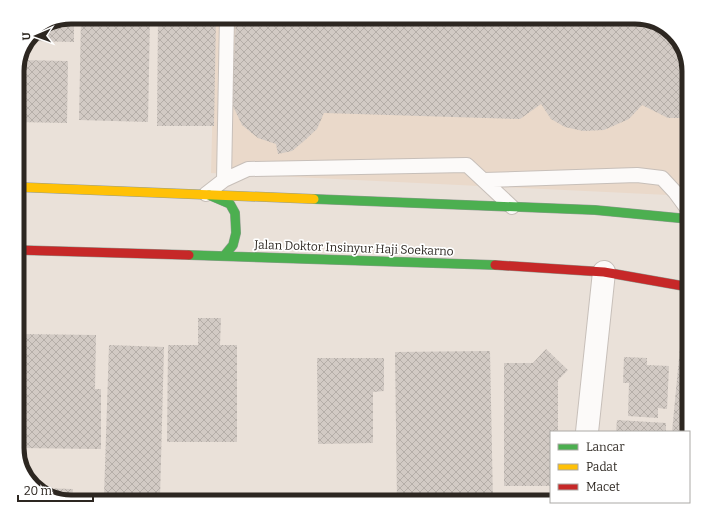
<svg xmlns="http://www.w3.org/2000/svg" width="706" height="519" viewBox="0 0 706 519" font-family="Bitter,serif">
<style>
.built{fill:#ead9ca}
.building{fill:url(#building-cross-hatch)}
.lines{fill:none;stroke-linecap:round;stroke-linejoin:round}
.lane-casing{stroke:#c7bfb9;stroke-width:16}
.street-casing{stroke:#c7bfb9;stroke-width:24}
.fast-casing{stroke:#929c92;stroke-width:10}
.slow-casing{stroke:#929c92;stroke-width:10}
.jam-casing{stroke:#929c92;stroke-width:10}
.lane{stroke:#fcfaf9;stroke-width:14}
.street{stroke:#fcfaf9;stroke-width:22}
.fast{stroke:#4caf50;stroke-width:9}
.slow{stroke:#ffc107;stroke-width:9}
.jam{stroke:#c62828;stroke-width:9}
.labels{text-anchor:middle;stroke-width:3.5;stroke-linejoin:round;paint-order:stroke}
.street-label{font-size:12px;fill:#2d2721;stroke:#fff}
.rim{fill:none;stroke:#2d2721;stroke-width:5}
</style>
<defs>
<pattern id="building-cross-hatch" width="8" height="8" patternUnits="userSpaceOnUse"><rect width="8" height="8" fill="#d2cac4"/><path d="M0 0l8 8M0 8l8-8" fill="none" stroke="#b5aea8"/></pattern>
</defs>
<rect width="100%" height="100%" fill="#eae1d9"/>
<path class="built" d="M215 17H635L668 28 683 47 689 71V196L211 173Z"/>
<path class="building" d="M71 17H74V42L30 41 35 31Z
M81 17H150L148 122 79 120Z
M158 17H216L214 126H157Z
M236 17H635L668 28 683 47 689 71V118H668L642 105 629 119 604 130 583 131 565 127 551 119 541 104 520 119 324 113 317 129 304 141 292 151 278 154 276 144 258 138 242 125 232 104Z
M21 60 68 61 67 123 17 122V67Z
M198 318H221L220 345H237V442H167L168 345H198Z
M20 334 96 335 95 389H101V449L19 448Z
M681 337 689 338V432H672Z
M109 345 164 347 160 498 104 496Z
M546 349 568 370 558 380V432H551V486H504V363H533Z
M490 351 493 502H397L395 352Z
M624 357 647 358V365L669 366 667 409 658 408V418L628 416 629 383H623Z
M317 358H384V391L373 392V443L318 444Z
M617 420 666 423V432H616Z
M39 488 73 489 72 502 39 491Z
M74 499H111V502H74Z
M280 499 281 502H249V500Z"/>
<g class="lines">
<g class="lane-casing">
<path id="lane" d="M224 180 227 17
M484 180 637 175 662 178 675 192 689 211
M206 194 224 180 248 169 467 165 512 207"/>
</g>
<g class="street-casing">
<path id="street" d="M587 432 604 272"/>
</g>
<g class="fast-casing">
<path id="fast" d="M209 195 230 204 235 213 236 233 233 245 224 256
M314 199 595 210 689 219
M189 255 495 265"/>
</g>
<g class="slow-casing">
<path id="slow" d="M17 187 314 199"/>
</g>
<g class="jam-casing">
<path id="jam" d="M17 250 189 255
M495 265 604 272 689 287"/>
</g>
<use href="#lane" class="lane"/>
<use href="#street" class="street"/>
<use href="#fast" class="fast"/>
<use href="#slow" class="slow"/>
<use href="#jam" class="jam"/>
</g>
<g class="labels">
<g class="street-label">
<text transform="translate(354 248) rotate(2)" y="4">Jalan Doktor Insinyur Haji Soekarno</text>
</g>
</g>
<path d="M0 0H706V519H0ZM71 24H635A47 47 0 0 1 682 71V448A47 47 0 0 1 635 495H71A47 47 0 0 1 24 448V71A47 47 0 0 1 71 24Z" fill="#fff" fill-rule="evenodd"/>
<path class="rim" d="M71 24H635A47 47 0 0 1 682 71V448A47 47 0 0 1 635 495H71A47 47 0 0 1 24 448V71A47 47 0 0 1 71 24Z"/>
<rect x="550" y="431" width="140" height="72" fill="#ffffff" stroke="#aba9a6"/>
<rect x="558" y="444" width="20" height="6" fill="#4caf50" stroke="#aba9a6"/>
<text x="586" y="451" font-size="12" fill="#2d2721">Lancar</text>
<rect x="558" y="464" width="20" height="6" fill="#ffc107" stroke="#aba9a6"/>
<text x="586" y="471" font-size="12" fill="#2d2721">Padat</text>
<rect x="558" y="484" width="20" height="6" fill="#c62828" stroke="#aba9a6"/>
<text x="586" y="491" font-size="12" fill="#2d2721">Macet</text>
<g transform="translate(36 36) rotate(268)" stroke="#ffffff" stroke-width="3" paint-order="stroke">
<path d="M0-3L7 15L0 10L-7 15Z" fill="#2d2721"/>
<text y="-6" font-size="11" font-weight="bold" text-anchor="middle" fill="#2d2721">U</text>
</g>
<path d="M18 495v6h75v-6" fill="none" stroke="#2d2721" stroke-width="2"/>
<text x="24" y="495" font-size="12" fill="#2d2721" stroke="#ffffff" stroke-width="3" paint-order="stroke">20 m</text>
</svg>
